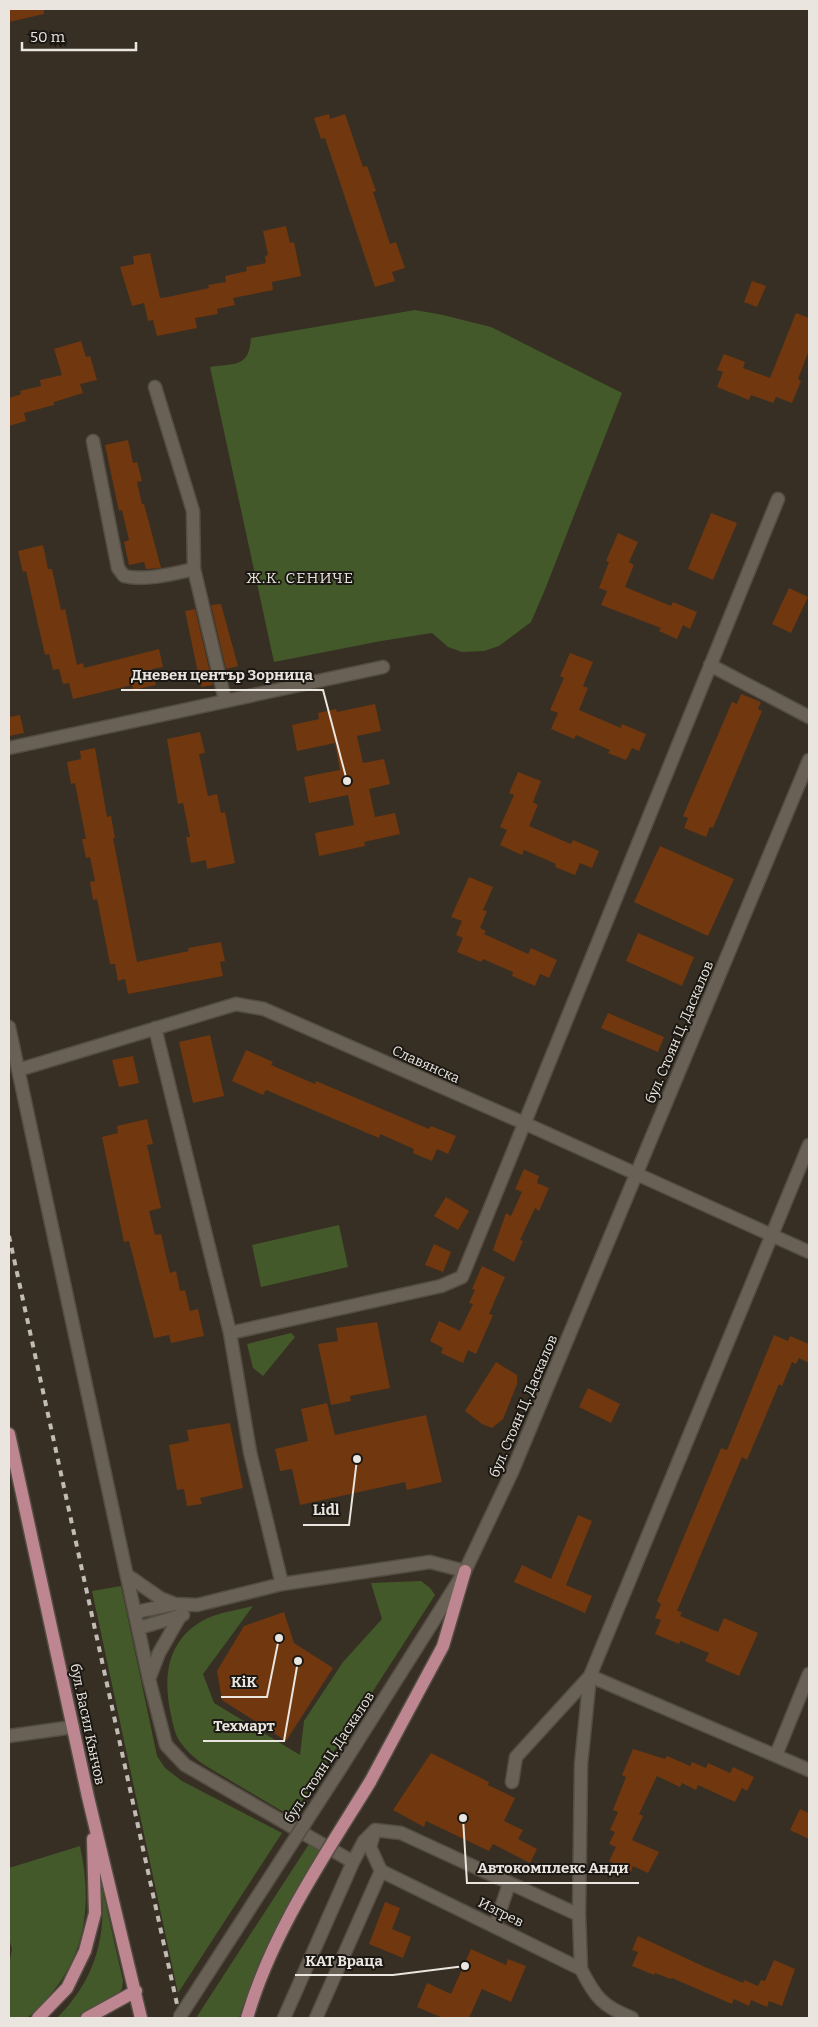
<svg xmlns="http://www.w3.org/2000/svg" width="818" height="2027" viewBox="0 0 818 2027" font-family="Bitter,serif">
<style>
.green{fill:#43592a}
.building{fill:#71370e}
.lines{fill:none;stroke-linecap:round;stroke-linejoin:round}
.street-casing{stroke:#534d43;stroke-width:15}
.secondary-casing{stroke:#534d43;stroke-width:15}
.primary-casing{stroke:#534d43;stroke-width:15}
.street{stroke:#6a6156;stroke-width:12}
.secondary{stroke:#6a6156;stroke-width:12}
.primary{stroke:#be8690;stroke-width:12}
.rail{stroke:#c1bcb4;stroke-width:4;stroke-dasharray:6 6;stroke-linecap:butt}
.secondary-bridge-casing{stroke:#534d43;stroke-width:15;stroke-linecap:butt}
.primary-bridge-casing{stroke:#534d43;stroke-width:15;stroke-linecap:butt}
.secondary-bridge{stroke:#6a6156;stroke-width:12}
.primary-bridge{stroke:#be8690;stroke-width:12}
.labels{text-anchor:middle;stroke-width:4;stroke-linejoin:round;paint-order:stroke}
.street-label{font-size:14px;fill:#eae5de;stroke:#1b1813}
.neighbourhood-label{font-size:15px;letter-spacing:1px;fill:#eae5de;stroke:#1b1813}
.leader{fill:none;stroke:#eae5de;stroke-width:2}
.callout-dot{fill:#eae5de;stroke:#1b1813;stroke-width:2}
.callout-label{font-size:15px;text-anchor:middle;font-weight:bold;fill:#eae5de;stroke:#1b1813;stroke-width:4;stroke-linejoin:round;paint-order:stroke}
</style>
<rect width="100%" height="100%" fill="#372f24"/>
<path class="green" d="M415 310 443 315 491 327 622 393 544 592 531 622 499 646 484 651 462 652 448 647 432 633 381 641 274 662 210 367C235 363 249 368 251 338Z
M339 1225 348 1267 261 1287 252 1245Z
M291 1333 295 1337 263 1376 253 1368 247 1344Z
M421 1581 430 1588 435 1595 295 1812 287 1814 206 1766C197 1760 188 1753 181 1743 175 1736 173 1724 171 1715 163 1679 166 1642 202 1621 216 1613 237 1610 253 1606L203 1674 214 1703 300 1755 304 1721 343 1662 382 1619 371 1583Z
M121 1586 157 1756 165 1768 182 1781 282 1833 178 1993 92 1591Z
M309 1844 320 1850C288 1905 259 1957 239 2018H196Z
M80 1846C95 1916 82 1971 27 2018H9V1965L12 1949 9 1938V1868Z
M101 1883 123 1981 122 1989 116 1995 80 2018H57C96 1979 107 1936 101 1883Z"/>
<path class="building" d="M9 9H44V14L9 22Z
M329 114 330 119 345 114 363 167 367 166 376 191 373 192 390 244 396 242 405 268 392 272 395 281 375 287 325 138 321 139 314 118Z
M286 226 290 243 294 242 301 276 272 282 273 290 233 298 235 305 217 309 218 314 195 318 197 328 157 336 153 320 148 321 144 303 132 306 120 267 134 264 133 256 150 253 160 298 168 297 209 288 208 285 226 282 225 276 247 271 246 267 266 263 265 256 268 255 263 231Z
M752 281 766 286 757 307 744 302Z
M796 313 809 318V350L798 379 801 381 792 403 776 397 773 403 751 395 749 400 717 387 723 372 717 370 724 354 745 362 743 368 770 378Z
M81 341 86 357 90 356 97 380 80 384 83 393 54 402V405L24 413 26 421 9 426V398L21 394 20 391 41 386 40 380 62 375 54 349Z
M128 440 133 463 137 462 142 481 137 482 142 504H144L161 568 146 569 144 562 129 565 124 542 129 540 122 510 119 511 105 445Z
M711 513 737 523 713 580 688 569Z
M618 533 638 542 629 562 634 565 625 587 671 606 673 602 697 612 690 629 683 625 677 639 659 631 661 628 601 605 607 591 599 588 609 562 606 561Z
M43 545 48 569H52L61 610 65 609 77 665 83 663 84 668 159 649 163 667 152 669 156 685 133 690 132 685 73 699 69 683 63 684 59 669 53 670 49 654 45 655 26 571 23 572 18 551Z
M789 588 808 597 791 633 772 624Z
M221 604 238 666 226 669 211 605Z
M195 609 213 685 201 687 185 611Z
M570 653 593 662 583 686 588 688 579 710 621 728 622 724 646 734 639 751 632 748 626 760 608 753 610 750 576 735 574 739 551 729 558 713 550 710 564 678 560 676Z
M741 694 761 702 758 709 762 711 713 828 710 827 706 837 684 828 688 818 683 816 732 702 737 704Z
M375 704 381 731 357 736 363 763 384 759 390 784 369 789 375 817 395 813 400 834 364 842 365 846 319 856 315 833 354 825 348 795 309 803 304 777 340 770 335 743 297 751 292 725 319 719 318 713 336 709 337 712Z
M20 715 24 733 9 736V717Z
M200 732 205 753 199 754 208 796 217 794 221 813 225 812 235 863 207 869 206 860 191 863 186 837H190L183 803 178 804 167 739Z
M95 748 107 817 111 816 115 838H113L137 962 189 951 188 948 221 942 225 961 220 962 223 976 128 994 125 979 118 981 115 964H110L97 899 93 900 90 882 95 881 90 857 86 858 82 839H86L75 783 71 784 67 762 81 759 80 751Z
M518 772 541 781 533 802 538 805 529 826 571 844 573 840 599 851 592 868 580 863 575 875 555 867 556 864 524 850 522 855 500 845 507 830 500 827 514 795 509 793Z
M660 846 734 879 708 936 634 902Z
M469 877 493 887 483 910 487 911 480 928 486 931 484 934 528 954 531 948 557 960 549 978 540 974 535 986 512 976 513 972 483 959 481 962 457 952 463 938 456 935 462 921 451 917Z
M638 933 694 957 682 986 626 961Z
M608 1013 664 1037 658 1052 601 1028Z
M210 1035 224 1096 193 1103 179 1042Z
M246 1050 273 1062 271 1065 315 1084 316 1081 429 1129 431 1126 456 1136 448 1154 437 1149 432 1161 413 1153 414 1149 380 1134 379 1138 266 1090 263 1095 232 1081Z
M133 1056 139 1083 119 1087 112 1060Z
M147 1119 153 1144 147 1145 161 1208 149 1211 155 1235 161 1234 170 1273 176 1271 180 1291 185 1290 190 1311 198 1309 204 1336 171 1343 169 1335 154 1338 129 1241 124 1242 102 1137 118 1133 117 1126Z
M524 1169 539 1176 537 1183 549 1188 539 1211 535 1208 520 1240 523 1241 514 1262 493 1250 506 1213 511 1216 522 1192 515 1189Z
M446 1197 469 1211 458 1230 434 1216Z
M434 1244 451 1252 443 1272 425 1265Z
M482 1266 505 1277 489 1314 493 1315 476 1354 468 1350 463 1363 441 1353 443 1348 430 1341 439 1321 460 1331 473 1304 469 1303 475 1290 472 1289Z
M377 1322 390 1388 350 1396 351 1401 331 1405 318 1344 338 1341 336 1328Z
M774 1335 788 1341 790 1336 809 1344V1363L799 1358 796 1364 792 1362 782 1386 779 1384 747 1460 742 1457 677 1611 682 1612 680 1616 718 1632 724 1618 758 1633 739 1676 705 1661 709 1653 680 1641 679 1644 655 1634 661 1620 655 1618 661 1604 657 1601 721 1448 727 1450Z
M496 1362 517 1375V1384L503 1419 492 1428 482 1424 465 1411Z
M588 1388 620 1404 611 1423 579 1407Z
M327 1403 335 1435 426 1415 442 1482 407 1490 405 1482 300 1505 292 1469 280 1471 275 1449 308 1441 301 1409Z
M230 1423 243 1488 200 1498 202 1504 187 1506 184 1489 177 1490 169 1445 189 1441 187 1430Z
M578 1515 592 1521 566 1585 592 1596 585 1613 514 1582 522 1565 551 1579Z
M284 1612 294 1643 333 1668 286 1741 222 1700 217 1671 244 1626Z
M633 1749 665 1759 667 1756 690 1766 692 1762 706 1768 708 1763 730 1773 733 1767 754 1777 747 1791 742 1788 735 1802 698 1785 696 1790 682 1783 680 1787 657 1776 639 1814 643 1816 632 1840 659 1852 648 1873 633 1866 631 1872 609 1861 616 1847 609 1844 615 1832 610 1830 618 1812 613 1810 626 1777 622 1775Z
M431 1753 489 1782 488 1785 515 1798 504 1821 523 1830 518 1839 537 1849 530 1863 493 1844 489 1851 426 1821 424 1827 393 1810Z
M800 1809 809 1813V1839L790 1830Z
M385 1902 400 1908 392 1929 411 1937 403 1958 369 1944Z
M638 1936 705 1967 743 1983 744 1980 758 1986 761 1980 765 1981 774 1960 795 1969 782 2006 769 2001 767 2007 751 2000 749 2006 734 1999 732 2004 672 1978 671 1979 655 1973 654 1975 632 1966 638 1952 632 1950Z
M471 1949 506 1965 508 1959 526 1966 511 2002 482 1989 469 2018H443L417 2007 427 1983 451 1994Z"/>
<g class="lines">
<g class="street-casing">
<path id="street" d="M155 387 193 511 194 569 225 700
M93 441 118 568 124 576C146 581 172 574 194 569
M710 665 809 717
M9 748 383 667
M9 1027 149 1679 166 1745 185 1765 353 1862 284 2018
M155 1028 230 1333 441 1286 462 1277 778 499
M18 1070 236 1004 264 1009 524 1123 809 1252
M230 1333 250 1452 282 1584
M127 1575 160 1598 175 1604
M136 1612 175 1604 197 1605 282 1584 430 1562 465 1571
M139 1628 183 1615
M149 1679 159 1653 179 1618
M9 1736 73 1727
M776 1755 809 1674
M512 1782 516 1757 590 1676 809 1770
M375 1830 370 1847 381 1871 581 1969C595 1997 602 2006 632 2018
M353 1862 364 1841 375 1830 401 1833 579 1915
M495 1926 509 1884
M581 1969 579 1915 581 1764 590 1676 809 1145
M316 2018 381 1871"/>
</g>
<g class="secondary-casing">
<path id="secondary" d="M340 1769 465 1571 512 1472 809 760"/>
</g>
<g class="primary-casing">
<path id="primary" d="M9 1434 88 1797 141 2018
M370 1782 443 1646 465 1571
M38 2018 67 1988 85 1951 95 1913 93 1839
M87 2018 136 1991"/>
</g>
<use href="#street" class="street"/>
<use href="#secondary" class="secondary"/>
<use href="#primary" class="primary"/>
<path class="rail" d="M9 1236 180 2018"/>
<g class="secondary-bridge-casing">
<path id="secondary-bridge" d="M179 2018 340 1769"/>
</g>
<g class="primary-bridge-casing">
<path id="primary-bridge" d="M247 2018C272 1932 324 1857 370 1782"/>
</g>
<use href="#secondary-bridge" class="secondary-bridge"/>
<use href="#primary-bridge" class="primary-bridge"/>
</g>
<g class="labels">
<g class="street-label">
<text transform="translate(679 1032) rotate(-67)" y="5">бул. Стоян Ц. Даскалов</text>
<text transform="translate(426 1064) rotate(24)" y="5">Славянска</text>
<text transform="translate(523 1406) rotate(-67)" y="5">бул. Стоян Ц. Даскалов</text>
<text transform="translate(88 1724) rotate(78)" y="5">бул. Васил Кънчов</text>
<text transform="translate(329 1757) rotate(-57)" y="5">бул. Стоян Ц. Даскалов</text>
<text transform="translate(501 1912) rotate(26)" y="5">Изгрев</text>
</g>
<g class="neighbourhood-label">
<text x="300" y="583">Ж.К. СЕНИЧЕ</text>
</g>
</g>
<path class="leader" d="M347 781L323 690H121M357 1459L349 1525H303M279 1638L267 1697H221M298 1661L284 1741H203M463 1818L467 1883H639M465 1966L393 1975H295"/>
<g class="callout-dot">
<circle cx="347" cy="781" r="5"/>
<circle cx="357" cy="1459" r="5"/>
<circle cx="279" cy="1638" r="5"/>
<circle cx="298" cy="1661" r="5"/>
<circle cx="463" cy="1818" r="5"/>
<circle cx="465" cy="1966" r="5"/>
</g>
<g class="callout-label">
<text x="222" y="680">Дневен център Зорница</text>
<text x="326" y="1515">Lidl</text>
<text x="244" y="1687">KiK</text>
<text x="244" y="1731">Техмарт</text>
<text x="553" y="1873">Автокомплекс Анди</text>
<text x="344" y="1966">КАТ Враца</text>
</g>
<rect width="818" height="2027" fill="none" stroke="#eae5de" stroke-width="20"/>
<path d="M22 42v8h114v-8" fill="none" stroke="#eae5de" stroke-width="2.5"/>
<text x="30" y="42" font-size="15" fill="#eae5de" stroke="#1b1813" stroke-width="4" paint-order="stroke">50 m</text>
</svg>
